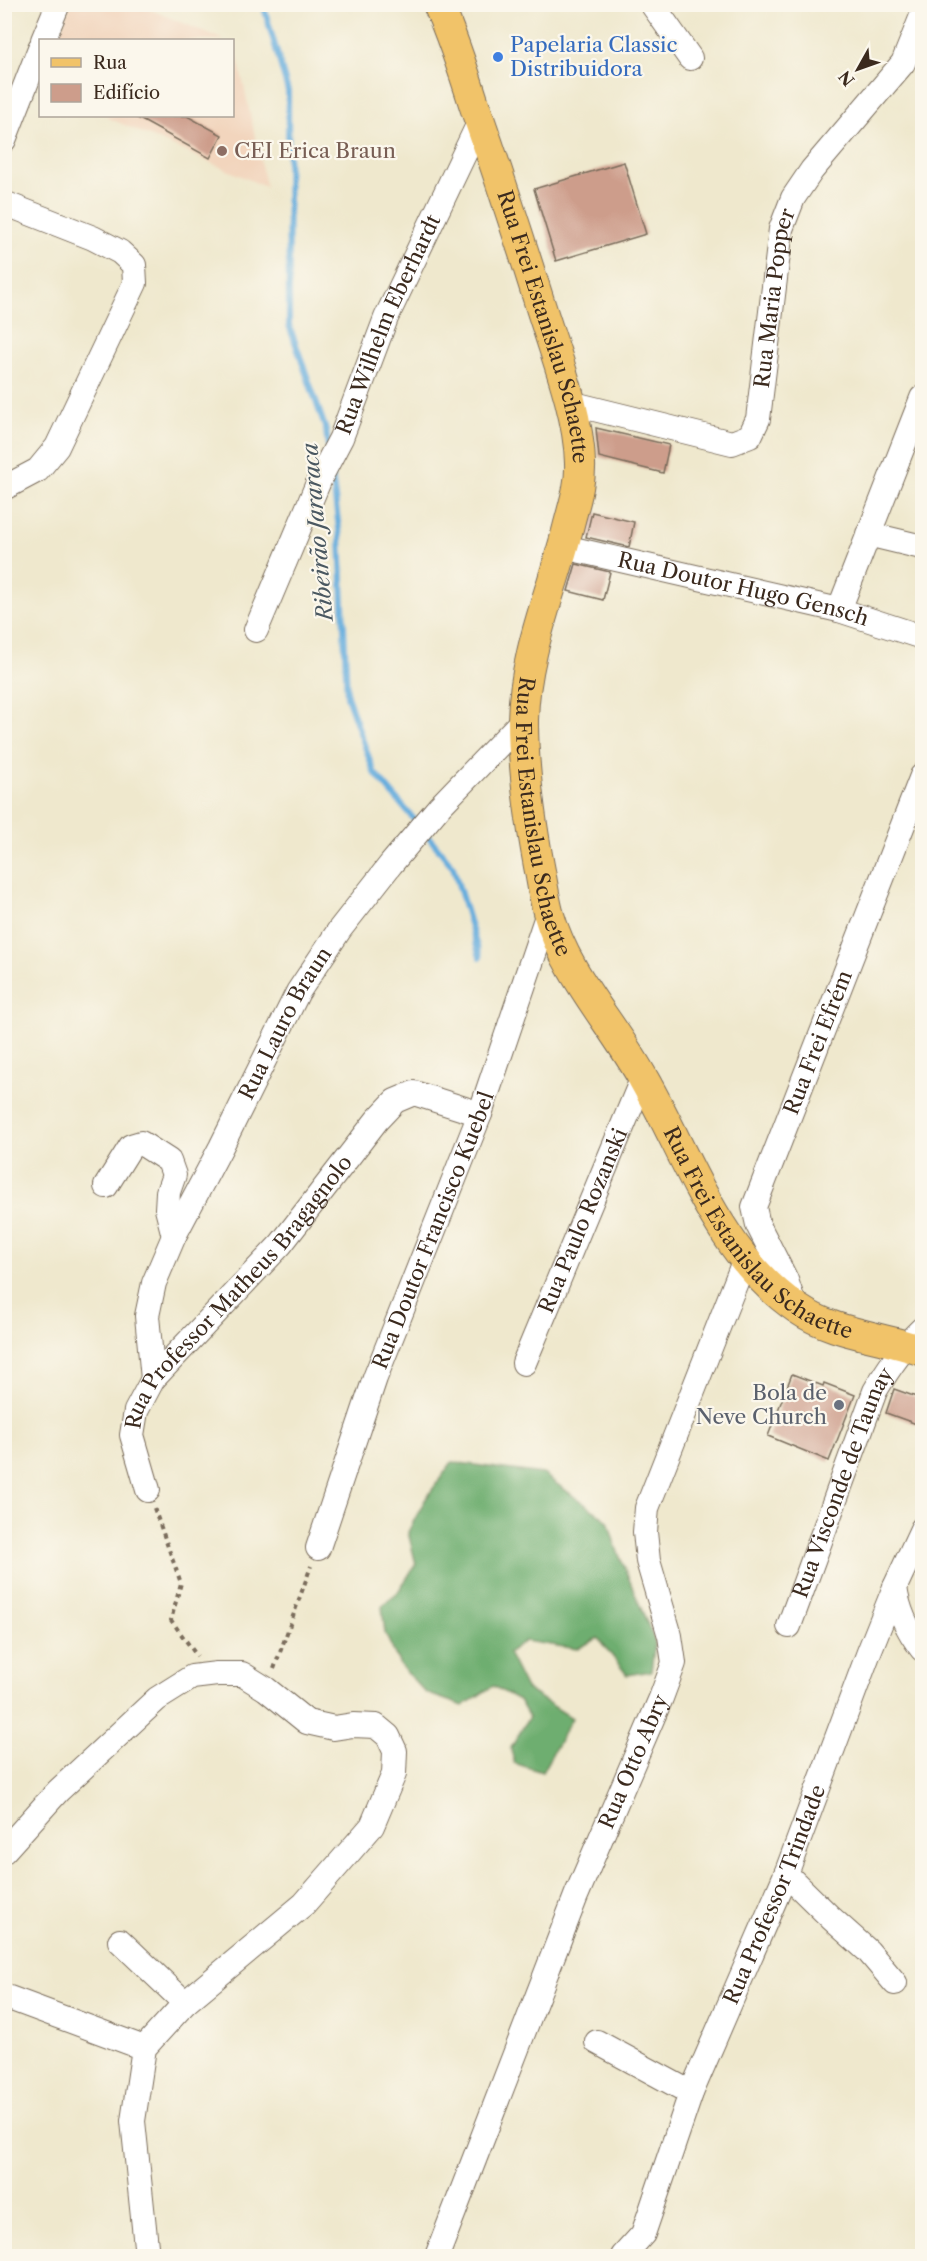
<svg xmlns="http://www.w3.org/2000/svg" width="927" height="2261" viewBox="0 0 927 2261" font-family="'Libre Caslon Text',serif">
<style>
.built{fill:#f2d5bd}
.forest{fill:#6eae6f;stroke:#546c46;stroke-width:1.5}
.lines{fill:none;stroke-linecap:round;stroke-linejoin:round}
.stream{stroke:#66addd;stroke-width:6}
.building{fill:#cd9d8b}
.minor-casing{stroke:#7a6c5b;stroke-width:26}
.major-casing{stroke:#7a6c5b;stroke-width:32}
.path{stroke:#7a6c5b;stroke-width:4;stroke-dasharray:4.5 4.5;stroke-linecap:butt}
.minor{stroke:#fff;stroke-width:24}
.major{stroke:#f1c369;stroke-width:30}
.shop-dot{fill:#3f7fe0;stroke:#fbf7ec;stroke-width:2}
.education-dot{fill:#8d6e63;stroke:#fbf7ec;stroke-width:2}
.worship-dot{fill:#6b7280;stroke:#fbf7ec;stroke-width:2}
.labels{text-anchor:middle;stroke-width:4.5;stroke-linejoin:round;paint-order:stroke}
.shop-label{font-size:21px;fill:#366cbe;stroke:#fbf7ec;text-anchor:start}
.education-label{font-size:21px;fill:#785e54;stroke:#fbf7ec;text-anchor:start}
.street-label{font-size:21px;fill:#3b2a1e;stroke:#fbf7ec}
.worship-label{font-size:21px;fill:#5b616d;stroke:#fbf7ec;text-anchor:end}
.water-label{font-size:22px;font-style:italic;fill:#4a5861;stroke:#fbf7ec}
</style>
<rect width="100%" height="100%" fill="#fbf7ec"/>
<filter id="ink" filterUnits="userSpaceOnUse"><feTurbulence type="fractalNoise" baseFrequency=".0167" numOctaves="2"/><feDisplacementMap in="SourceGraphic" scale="12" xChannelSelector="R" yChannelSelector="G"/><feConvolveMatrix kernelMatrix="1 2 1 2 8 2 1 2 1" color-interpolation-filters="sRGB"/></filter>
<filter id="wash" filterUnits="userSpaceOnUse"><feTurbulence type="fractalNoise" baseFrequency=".008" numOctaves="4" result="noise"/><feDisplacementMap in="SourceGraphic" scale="24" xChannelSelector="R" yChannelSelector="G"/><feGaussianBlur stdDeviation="1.35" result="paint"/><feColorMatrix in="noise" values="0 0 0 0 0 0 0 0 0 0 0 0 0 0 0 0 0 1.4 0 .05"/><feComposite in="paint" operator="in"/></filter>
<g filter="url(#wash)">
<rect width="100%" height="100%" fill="#efe8cd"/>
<path class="built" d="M71 4 139 5 224 40H57Z
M233 44 235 45 266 187 104 116H232Z"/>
<path class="forest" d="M452 1462 543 1474 608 1521 615 1545 655 1642 651 1671 627 1675 598 1638 577 1649 525 1641 508 1653 526 1689 572 1718 542 1772 514 1763 511 1748 529 1717 519 1700 493 1686 463 1706 426 1693 400 1665 385 1633 382 1606 398 1592 416 1564 408 1532 425 1500Z"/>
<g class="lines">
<path class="stream" d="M263 4 288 91 289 325 326 430 328 446
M332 474 340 537 347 696 374 772 417 823
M424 831 453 867 480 957"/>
</g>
<g id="blocks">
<path class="building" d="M134 116H187L222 135 210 158Z
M624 162 646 234 556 261 534 189Z
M596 428 669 445 663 473 599 457Z
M592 512 634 522 629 547 586 537Z
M576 564 610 572 603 600 568 591Z
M792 1374 823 1386 824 1383 855 1395 829 1461 768 1436Z
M894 1389 922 1399V1426L886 1413Z"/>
</g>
</g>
<g filter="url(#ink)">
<use href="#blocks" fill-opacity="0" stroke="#7a6c5b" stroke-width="1.5"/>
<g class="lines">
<g class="minor-casing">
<g id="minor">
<path d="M652 4 690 58"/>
<path d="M43 40 58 4"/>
<path d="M4 140 40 48"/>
<path d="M4 203 93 238 120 252 134 265 135 283 57 447 38 470 4 488"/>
<path id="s1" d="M570 403 732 443 750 436 758 419 781 229 793 198 812 170 903 63 922 16"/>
<path d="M868 534 922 547"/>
<path id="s2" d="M564 547 839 610 922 637"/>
<path d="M839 610 922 398"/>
<path id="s3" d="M256 630 321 476 341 438 386 318 480 121"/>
<path d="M106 1186 131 1146 141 1143 169 1161 174 1175 168 1192 167 1209 174 1236"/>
<path id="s4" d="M795 1307 786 1280 758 1225 754 1207 922 776"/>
<path id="s5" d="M524 1363 643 1077"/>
<path id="s6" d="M153 1379 147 1316 154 1283 174 1236 221 1147 298 992 340 929 391 864 440 806 523 720"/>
<path id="s7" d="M148 1490 132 1435 136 1411 153 1379 281 1244 377 1120 395 1101 414 1093 480 1114"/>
<path id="s8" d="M318 1548 375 1378 480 1114 548 913"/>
<path d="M895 1587C898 1611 907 1630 922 1649"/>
<path id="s9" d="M789 1626 875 1391C889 1367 902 1348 922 1329"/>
<path d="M4 1851 58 1791 157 1699 192 1677 217 1674H242L266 1689 307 1722 334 1728 353 1725 376 1726 388 1736 395 1751 394 1774 372 1826 304 1904 185 2003 144 2048 133 2121 147 2256"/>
<path d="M786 1874 831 1918 868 1951 895 1983"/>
<path d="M120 1941 185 2003"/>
<path d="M4 1996 144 2048"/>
<path d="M597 2042 691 2093"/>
<path id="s10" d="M437 2256 576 1896 661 1698 674 1663 670 1636 648 1561 645 1532 647 1508 745 1259"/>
<path id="s11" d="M623 2256 643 2234 691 2093 786 1874 869 1652 895 1587 922 1529"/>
</g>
</g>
<g class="major-casing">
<g id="major">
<path id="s12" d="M438 4C453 38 464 72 475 107 497 170 518 234 538 298 553 348 579 412 580 463 581 484 574 504 569 524 553 589 524 653 523 720 523 769 530 818 539 866 542 881 544 897 548 912 566 976 613 1023 644 1080 689 1159 719 1256 798 1309 834 1334 882 1336 922 1351"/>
</g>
</g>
<path class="path" d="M154 1508 181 1583 171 1620 197 1656
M274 1669 311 1566"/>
<use href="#minor" class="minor"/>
<use href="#major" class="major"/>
</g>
</g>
<circle class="shop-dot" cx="498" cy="57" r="6"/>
<circle class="education-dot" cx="222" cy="151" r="6"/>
<circle class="worship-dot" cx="839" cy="1405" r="6"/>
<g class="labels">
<g class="shop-label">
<text x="510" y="52">Papelaria Classic<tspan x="510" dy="24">Distribuidora</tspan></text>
</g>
<g class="education-label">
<text x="234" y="158">CEI Erica Braun</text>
</g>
<g class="street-label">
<text dy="7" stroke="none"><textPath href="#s1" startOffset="327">Rua Maria Popper</textPath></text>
<text dy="7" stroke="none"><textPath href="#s3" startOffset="333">Rua Wilhelm Eberhardt</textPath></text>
<text dy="7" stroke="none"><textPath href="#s12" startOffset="340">Rua Frei Estanislau Schaette</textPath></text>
<text dy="7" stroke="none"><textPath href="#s2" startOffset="184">Rua Doutor Hugo Gensch</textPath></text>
<text dy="7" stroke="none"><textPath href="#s12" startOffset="844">Rua Frei Estanislau Schaette</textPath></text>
<text dy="7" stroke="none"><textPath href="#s6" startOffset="388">Rua Lauro Braun</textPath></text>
<text dy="7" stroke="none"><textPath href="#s4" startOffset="285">Rua Frei Efrém</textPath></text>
<text dy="7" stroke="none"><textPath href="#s5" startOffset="154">Rua Paulo Rozanski</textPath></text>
<text dy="7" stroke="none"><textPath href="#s12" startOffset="1330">Rua Frei Estanislau Schaette</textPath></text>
<text dy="7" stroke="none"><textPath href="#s8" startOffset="338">Rua Doutor Francisco Kuebel</textPath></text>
<text dy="7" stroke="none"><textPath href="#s7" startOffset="238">Rua Professor Matheus Bragagnolo</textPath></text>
<text dy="7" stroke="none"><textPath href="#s9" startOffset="153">Rua Visconde de Taunay</textPath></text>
<text dy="7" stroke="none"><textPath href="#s10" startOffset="532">Rua Otto Abry</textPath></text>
<text dy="7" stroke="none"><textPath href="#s11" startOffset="394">Rua Professor Trindade</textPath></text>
</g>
<g class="worship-label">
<text x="827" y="1400">Bola de<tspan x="827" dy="24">Neve Church</tspan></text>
</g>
<g class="water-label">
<text transform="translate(317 532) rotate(-95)" y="8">Ribeirão Jararaca</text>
</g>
</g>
<rect width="927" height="2261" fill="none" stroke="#fbf7ec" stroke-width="24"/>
<rect x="39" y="39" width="195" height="78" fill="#fbf7ec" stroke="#aea59a" stroke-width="1.5"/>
<rect x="51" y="58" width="30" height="9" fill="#f1c369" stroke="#aea59a" stroke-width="1.5"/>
<text x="93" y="69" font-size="18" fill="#3b2a1e">Rua</text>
<rect x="51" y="84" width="30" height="18" fill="#cd9d8b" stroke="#aea59a" stroke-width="1.5"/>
<text x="93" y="99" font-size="18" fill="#3b2a1e">Edifício</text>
<g transform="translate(858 69) rotate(230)" stroke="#fbf7ec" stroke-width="4.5" paint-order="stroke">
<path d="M0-4.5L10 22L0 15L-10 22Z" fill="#3b2a1e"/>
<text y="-9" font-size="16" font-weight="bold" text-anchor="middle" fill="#3b2a1e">N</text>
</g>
</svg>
